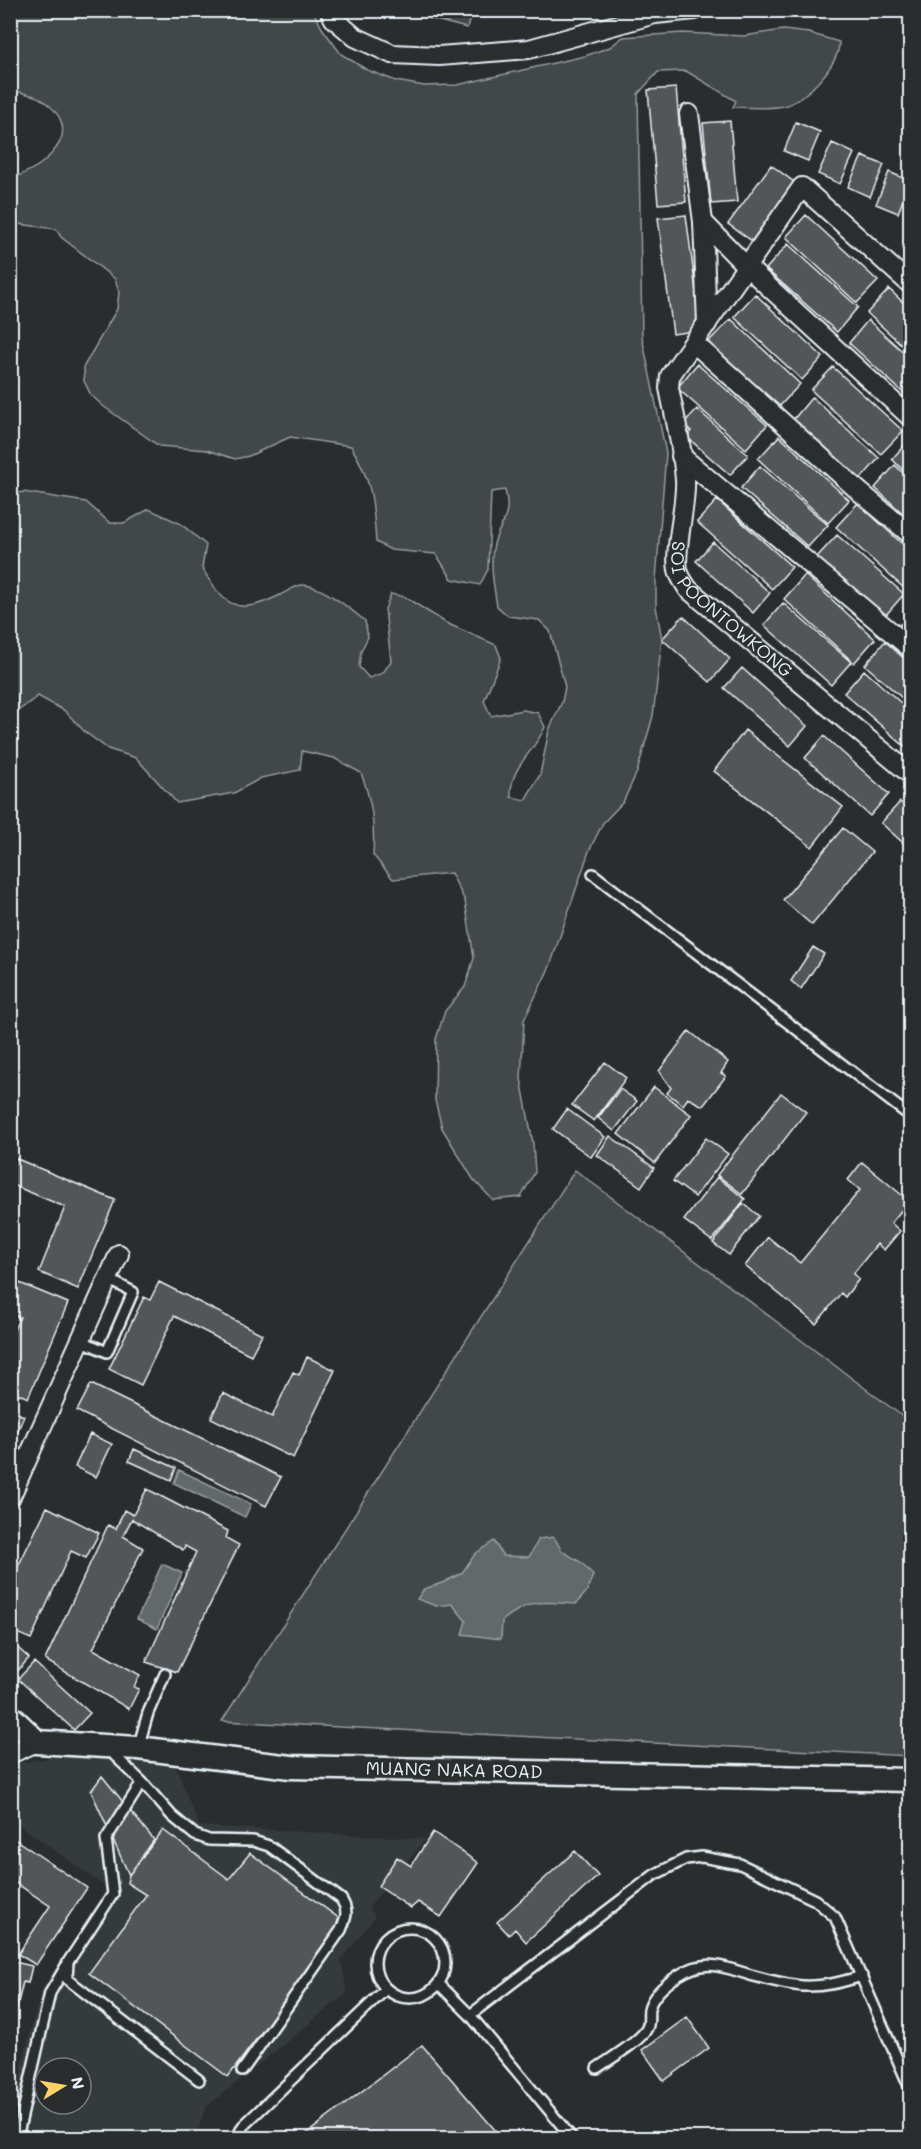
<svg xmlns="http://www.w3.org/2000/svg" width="921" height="2149" viewBox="0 0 921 2149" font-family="Mali,sans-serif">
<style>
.built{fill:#363a3b;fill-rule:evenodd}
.green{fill:#424648;stroke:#959ca0;stroke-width:1.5}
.water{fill:#63686b;stroke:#989fa3;stroke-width:1.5}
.building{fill:#535759;stroke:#e8f1f8;stroke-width:1.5}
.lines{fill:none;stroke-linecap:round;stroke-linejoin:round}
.service-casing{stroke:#e8f1f8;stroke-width:14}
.minor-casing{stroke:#e8f1f8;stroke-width:22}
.tertiary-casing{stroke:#e8f1f8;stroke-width:27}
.service{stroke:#2a2d2e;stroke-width:9}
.minor{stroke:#2a2d2e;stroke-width:18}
.tertiary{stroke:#2a2d2e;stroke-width:22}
.labels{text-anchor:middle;stroke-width:5;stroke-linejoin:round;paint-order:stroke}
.street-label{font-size:18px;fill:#e8f1f8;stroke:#2a2d2e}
</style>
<rect width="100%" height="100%" fill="#2a2d2e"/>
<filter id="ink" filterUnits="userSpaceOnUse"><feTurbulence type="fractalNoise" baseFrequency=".0167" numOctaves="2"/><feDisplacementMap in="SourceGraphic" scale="12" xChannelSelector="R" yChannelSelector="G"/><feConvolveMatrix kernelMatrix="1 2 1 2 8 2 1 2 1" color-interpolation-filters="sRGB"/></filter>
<g filter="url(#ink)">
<path class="built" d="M54 1757H98L174 1762 199 1826 426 1839 369 1907 375 1917 341 1960 347 1993 206 2107 195 2138H11V2104L42 1989 107 1888 11 1819 10 1775 20 1763ZM45 2068H81V2104H45Z"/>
<path class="green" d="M11 10 313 11 322 28 341 54 367 70 396 81 424 86 457 85 585 56 610 47 623 37 683 33 744 36 783 30 809 33 839 42C841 63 805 101 784 106 768 109 750 108 733 107L736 101 686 71 658 72 638 94 642 337 666 453 656 579V607L662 639 653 716 637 772 623 802 603 823 589 851 550 966 524 1020 521 1079 533 1143 535 1172 521 1197 493 1200 473 1179 442 1128 435 1100 436 1039 445 1011 465 987 474 958 465 901 451 873 393 879 373 855C375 824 372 802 361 773L334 758 302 751 300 770 261 778 234 793 177 803 136 758 108 749 85 732 65 711 38 696 14 714 11 720V495L23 492 86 502 110 523H124L149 509 181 524 206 545 202 568C223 603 234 617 276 597 283 594 293 587 301 585 319 583 352 610 365 621L368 637 361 651 359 667 369 678 383 673 391 661 385 609 391 594 405 597 446 623 496 645 501 658 484 701 491 716 523 710 538 713 545 727C534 753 509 767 511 797L525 800 540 775 549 730 562 702 565 687 550 631 539 620 508 616 497 606C494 587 490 567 493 549 497 523 513 521 505 490L491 492 488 569 480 585 452 579 436 554 391 550 376 542C373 501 373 483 351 446L290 437 249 456 235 459 207 450 159 446 103 406 91 395 84 381V366L117 309 119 292 115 279 61 237 56 229 11 223V180C21 174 34 170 43 162 69 140 70 119 41 99 34 94 20 93 11 90Z
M400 11 472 10V11L467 28Z
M575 1170 910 1422V1756L222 1721Z"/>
<path class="water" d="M179 1470 251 1504 245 1517 174 1483Z
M554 1537 562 1551 582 1563 593 1575 587 1591 576 1604C541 1602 531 1598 502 1621L501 1639 462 1634 466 1621 452 1604 436 1606 417 1599 424 1589 442 1583 462 1573 475 1554 494 1541 503 1556 529 1557 539 1539Z
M162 1564 182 1573 157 1629 137 1619Z"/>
<path class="building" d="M676 88 686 202 658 204 648 90Z
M730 121 737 202 711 204 703 123Z
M796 122 820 132 808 161 784 151Z
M832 143 854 153 840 184 818 174Z
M862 156 884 165 870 197 848 187Z
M771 165 794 182 752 241 728 224Z
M889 172 910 181 898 213 876 204Z
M686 215 701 330 673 334 658 218Z
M806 215 878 281 857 303 786 237Z
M788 244 858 307 837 332 766 269Z
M889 289 910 309V352L867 313Z
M755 294 823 357 802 380 734 317Z
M731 319 800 384 778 408 708 342Z
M868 320 910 358V399L849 343Z
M697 364 767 425 746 449 677 388Z
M833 367 903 431 881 454 811 390Z
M812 397 879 458 859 481 793 420Z
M697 409 748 455 730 475 687 437 691 431 683 424Z
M779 436 849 500 828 523 758 459Z
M910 439V477L892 459Z
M895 465 910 480V520L875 488Z
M760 466 828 525 808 547 741 488Z
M717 500 792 567 772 589 697 522Z
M858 503 910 551V586L906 590 836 527Z
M837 535 904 594 885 616 817 557Z
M713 542 770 593 753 613 696 561Z
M805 575 875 639 854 663 784 599Z
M783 603 851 662 831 685 764 625Z
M910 613V637L899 626Z
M683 616 730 659 710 682 662 639Z
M885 641 910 664V705L865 665Z
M742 668 807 726 790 746 724 688Z
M864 670 910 711V751L844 693Z
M745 730 843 807 812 847 714 771Z
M824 736 889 794 870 816 805 758Z
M900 802 910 811V849L881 823Z
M843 828 872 852 812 925 783 900Z
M813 947 824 954 801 989 791 981Z
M689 1031 728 1062 721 1073 726 1076 703 1106 688 1098 683 1105 667 1093 671 1088 659 1071Z
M605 1062 626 1078 594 1121 572 1105Z
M654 1087 691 1115 655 1163 618 1134Z
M620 1089 637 1101 614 1131 598 1118Z
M781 1093 806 1112 742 1194 717 1175Z
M567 1109 605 1137 591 1157 553 1129Z
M610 1136 654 1168 641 1187 597 1155Z
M706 1138 728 1154 695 1197 673 1181Z
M10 1156 115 1200 78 1289 39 1272 65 1207 10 1184Z
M862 1162 909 1201 891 1223 900 1231 884 1250 877 1244 853 1274 859 1279 845 1297 841 1293 816 1324 745 1266 768 1237 800 1263 860 1190 848 1180Z
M717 1177 745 1199 712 1241 684 1220Z
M743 1203 759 1216 729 1255 713 1243Z
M10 1279 68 1303 28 1398 10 1390V1338L20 1317 10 1314Z
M159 1282 262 1334 251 1355 174 1316 141 1385 109 1369 144 1297 150 1300Z
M307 1357 335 1370 293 1458 211 1418 223 1393 272 1417 293 1372 299 1375Z
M91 1384 281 1477 266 1506 77 1411Z
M10 1410 24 1416 10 1449Z
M90 1434 112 1444 96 1477 75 1467Z
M134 1449 176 1468 171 1480 129 1461Z
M147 1489 228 1531 226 1538 239 1545 177 1672 146 1662 196 1552 185 1546 183 1550 132 1519 123 1536 143 1548 93 1649 140 1675 134 1687 139 1689 129 1709 45 1660 108 1525 116 1529 124 1510 133 1515Z
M47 1507 99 1533 86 1558 71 1551 31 1639 10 1630V1583Z
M10 1641 29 1658 14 1675 10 1672Z
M34 1662 90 1713 74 1730 18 1679Z
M102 1776 154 1840 129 1875 91 1791Z
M163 1830 229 1879 250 1853 344 1922 228 2077 89 1973 146 1895 127 1883 129 1875Z
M433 1832 478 1863 441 1917 418 1902 411 1908 378 1886 397 1857 411 1866Z
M10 1836 87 1888 36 1965 18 1954 50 1906 10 1879Z
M575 1851 598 1876 526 1942 515 1929 509 1935 497 1922Z
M10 1961 32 1966 28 1983 23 1982 10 2036Z
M687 2017 709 2048 664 2081 642 2050Z
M422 2045 502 2138H301Z"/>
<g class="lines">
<g class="service-casing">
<path id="service" d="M593 874 910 1116
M80 1340 107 1352 133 1292 108 1279
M138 1748 148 1713 165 1674
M110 1751 142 1782 106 1839 113 1894 68 1962 67 1979 199 2080
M142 1782 172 1816 195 1835 209 1840 253 1841 269 1846 341 1899C349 1911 346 1918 341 1930L242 2071
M375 1963a35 35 0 1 1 70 0a35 35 0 1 1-70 0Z
M439 1984 470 2015 572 2138
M470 2015 654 1875 686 1859 702 1857 740 1864 815 1900 835 1917 910 2088
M597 2068C610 2059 641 2041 647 2028 650 2022 648 2016 649 2009 652 1995 667 1983 679 1975 707 1957 725 1968 754 1976 769 1980 788 1985 803 1986 824 1987 842 1982 862 1976
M17 2138 50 1993 66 1966
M237 2138 243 2126 386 1989"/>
</g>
<g class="minor-casing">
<g id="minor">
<path d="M329 10 334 19 355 37 392 54 439 56 529 49 655 14 695 10"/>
<path d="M689 114 703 222 707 324"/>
<path d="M703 222 746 266 910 417"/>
<path id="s1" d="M910 284 802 187 670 376 669 388C675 418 683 450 685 480 687 505 672 556 679 573 681 579 685 584 688 589L910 774"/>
<path d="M694 343 860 492 910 534"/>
<path d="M681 456 910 648"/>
<path d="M10 1498 119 1254"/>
<path d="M10 1754 37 1742"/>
</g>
</g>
<g class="tertiary-casing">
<g id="tertiary">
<path id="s2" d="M10 1716 37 1742 138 1748 291 1767 910 1780"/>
</g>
</g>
<use href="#service" class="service"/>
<use href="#minor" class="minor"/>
<use href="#tertiary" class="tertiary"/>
</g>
</g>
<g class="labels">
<g class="street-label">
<text dy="6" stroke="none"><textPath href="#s1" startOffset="634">SOI POONTOWKONG</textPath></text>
<text dy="6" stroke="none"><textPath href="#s2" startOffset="456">MUANG NAKA ROAD</textPath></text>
</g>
</g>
<rect width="921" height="2149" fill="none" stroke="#2a2d2e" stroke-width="36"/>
<rect x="18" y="18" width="885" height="2113" fill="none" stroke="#e8f1f8" stroke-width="2" filter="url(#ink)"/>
<g transform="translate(63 2086) rotate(79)"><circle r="28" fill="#2a2d2e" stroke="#767b7f" stroke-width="1.5"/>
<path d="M0-4.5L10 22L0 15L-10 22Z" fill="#ffd166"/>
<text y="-9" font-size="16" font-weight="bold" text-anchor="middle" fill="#e8f1f8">N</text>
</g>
</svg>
